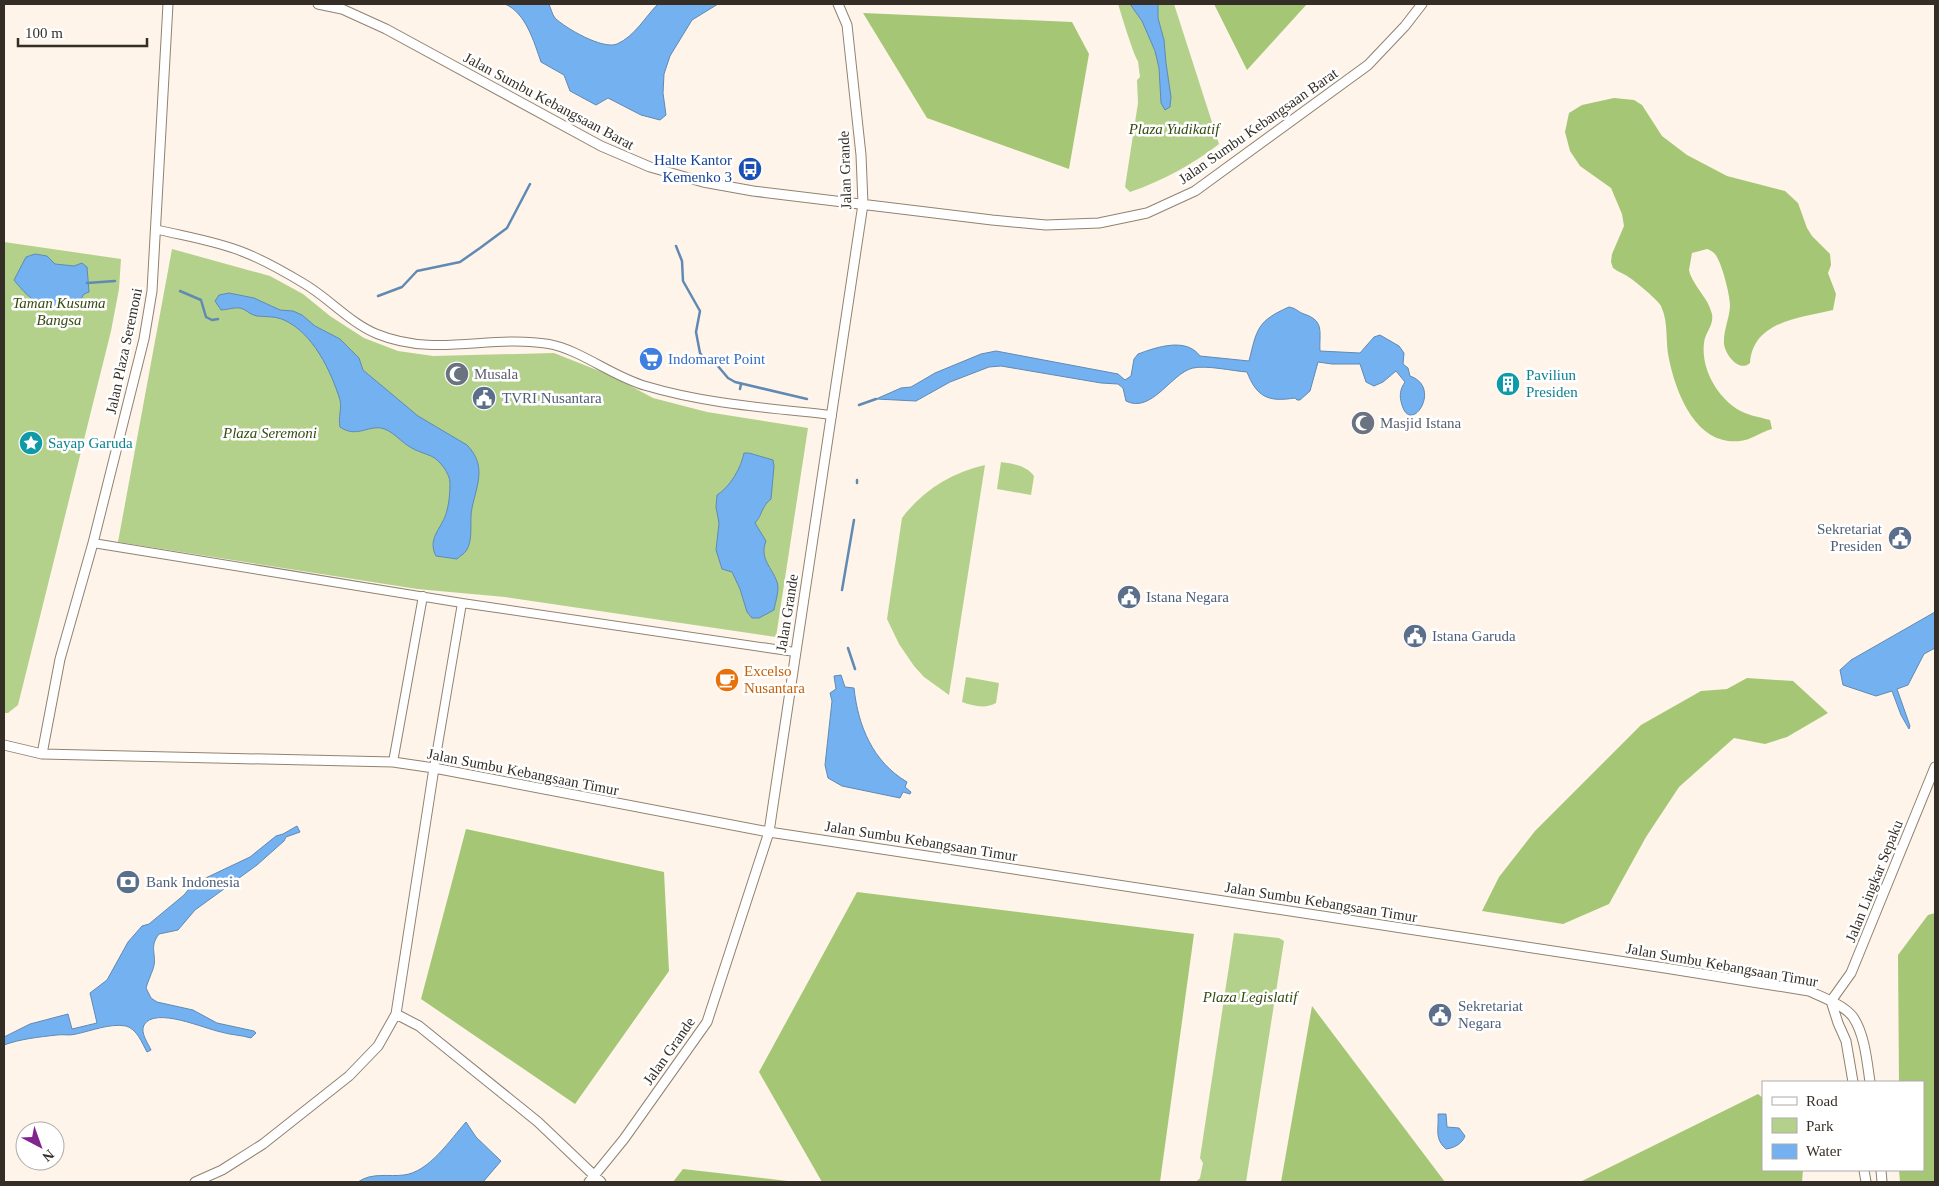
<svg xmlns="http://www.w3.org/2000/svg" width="1939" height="1186" viewBox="0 0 1939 1186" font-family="'Times New Roman',serif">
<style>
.green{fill:#b3d18b}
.forest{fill:#a5c775}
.water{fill:#73b1f1;stroke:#608ab4}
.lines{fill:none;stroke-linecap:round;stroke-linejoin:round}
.stream{stroke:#608ab4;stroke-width:2.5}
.minor-casing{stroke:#918271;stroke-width:10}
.tertiary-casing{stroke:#918271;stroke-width:11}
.minor{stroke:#fff;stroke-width:8}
.tertiary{stroke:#fff;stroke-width:9}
.labels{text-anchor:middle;stroke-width:5;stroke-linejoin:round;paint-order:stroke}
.street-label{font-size:15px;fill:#352e27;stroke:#fff}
.park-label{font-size:15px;font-style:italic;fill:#364b11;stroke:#fff}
.transit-label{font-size:15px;fill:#164399;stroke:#fff;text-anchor:end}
.shop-label{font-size:15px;fill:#366cbe;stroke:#fff;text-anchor:start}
.worship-label{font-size:15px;fill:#5b616d;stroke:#fff;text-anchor:start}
.culture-label{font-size:15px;fill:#0d838f;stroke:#fff;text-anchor:start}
.service-label{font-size:15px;fill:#4e5e75;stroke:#fff;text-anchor:start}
.food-label{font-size:15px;fill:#c56008;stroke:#fff;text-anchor:start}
</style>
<rect width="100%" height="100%" fill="#fef4e9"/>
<path class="green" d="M1118 4H1174L1219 144C1192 165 1162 181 1130 192L1125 187 1138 103 1137 80 1140 77 1138 61C1134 57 1121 13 1118 4Z
M4 242 121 259 119 289 111 331 18 705 8 713H4Z
M172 249 270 276 303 294 330 316 364 338 398 351 433 356 554 353 612 376 653 398 707 412 808 428 776 637 505 597 417 589 118 542Z
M1001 462C1014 464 1026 465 1034 476L1031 495 997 489Z
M985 465 949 695 924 677 914 666 899 644 887 619 902 518C923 490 951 473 985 465Z
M966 677 999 683 996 703C986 709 973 706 962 702Z
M1234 933 1279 938 1284 941 1246 1182H1196L1200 1178 1203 1163 1200 1158Z"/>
<path class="forest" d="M1214 4H1307L1247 70Z
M863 13 1072 22 1089 54 1069 169 927 118Z
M1614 98 1634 100 1642 105 1662 136 1687 155 1727 176 1785 191 1798 203 1807 228 1812 236 1830 254 1831 265 1828 273 1836 294 1833 310C1800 318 1753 321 1750 363 1739 373 1725 354 1724 344 1723 331 1730 317 1730 305 1730 295 1721 259 1714 253 1712 251 1710 250 1707 249L1692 253 1689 270 1690 274C1696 289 1708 298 1712 314 1714 326 1705 332 1704 343 1701 368 1716 395 1737 409 1746 415 1759 417 1770 420L1772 429C1761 432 1751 440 1740 441 1696 446 1676 393 1669 359 1665 342 1669 323 1661 306 1657 299 1637 283 1630 278 1625 274 1618 272 1613 268L1611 262 1612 254 1624 226 1622 214 1611 188 1580 166 1570 151 1565 132 1569 113 1582 105Z
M1747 678 1793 681 1828 713 1787 737 1765 744 1734 738 1679 787 1646 837 1609 904 1563 924 1482 911 1499 877 1535 831 1641 725 1701 691 1727 689Z
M466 829 664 872 669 971 575 1104 421 999Z
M857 892 1194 934 1160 1182H822L759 1072Z
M1935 913V1182H1900L1899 1170H1923V1082H1899L1898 955 1928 915Z
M1312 1006 1445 1182H1281Z
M1758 1094 1763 1098V1170H1803L1802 1182H1580Z
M683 1169 796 1182H673Z"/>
<path class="water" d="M505 4H549C551 9 552 14 555 18 565 28 603 50 617 44 635 36 645 17 658 4H718L692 20 670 56 664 74 663 93 666 115 660 120 641 115 608 98 596 105 570 91 564 75 541 62C534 42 526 13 505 4Z
M1130 4H1158V18L1164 40 1166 63 1171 97 1170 107 1165 110 1161 103 1159 68 1155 51 1142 21Z
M35 254 47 256 55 264 74 266 82 263 87 267 89 292 84 294 78 304C49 315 32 303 14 280L26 257Z
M229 293 254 298 280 310 293 311 302 315 315 326 340 339 359 358 363 370 418 416 467 445C487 466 477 484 472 508 469 521 474 540 466 551 464 554 460 556 457 559L436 556C427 539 441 529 446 514 449 504 450 494 450 483 450 474 440 460 431 456 424 453 416 451 410 447 401 442 392 430 381 428 367 426 356 438 340 427 338 417 342 409 340 400 331 371 313 333 284 320 275 316 266 317 257 316 250 315 246 309 240 308 235 307 226 310 221 310L215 301 219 295Z
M1289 307C1296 308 1298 312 1304 314 1325 321 1319 332 1320 351L1360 353 1374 337 1380 335 1399 346 1404 353 1403 364 1408 368 1410 376C1443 387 1411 436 1402 405 1399 396 1400 389 1405 382L1396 371 1383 382 1374 386 1366 382 1360 364H1332L1318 362 1310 391 1300 400H1297L1295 398C1269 402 1257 398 1247 372 1233 371 1207 365 1193 368 1171 373 1152 414 1126 401L1123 388 1118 384 1101 383 1001 366 989 367 950 382 916 401 876 399 901 388 911 387 935 373 981 354 996 351 1118 374 1125 380 1131 376 1134 359 1138 354C1157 347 1186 337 1200 356L1249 361C1257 329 1257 321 1289 307Z
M744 453H749L773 460 774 466 771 499C761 507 763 514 755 523L766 541C759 559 772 567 777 582 780 589 775 603 774 610L759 618H752L747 612 740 589 732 572 722 569 716 550 719 523 716 507 717 495C730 487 741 468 744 453Z
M1935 612V648L1924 654 1908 685 1897 689 1910 726 1909 729 1901 715 1892 691 1876 696 1843 685 1840 670 1851 660Z
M841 675 845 687 854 688C858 726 873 762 907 782L905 787 911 792 910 794 903 792 900 798 842 786 828 778 825 765 832 701 830 693 836 689 834 676Z
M297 826 300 832 286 837 284 841 257 865 195 910 178 930 159 934C148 948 158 955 153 969 151 975 148 981 146 988L151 998 157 1002 193 1010 217 1023 254 1031 256 1033 251 1038C241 1035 231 1035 221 1032 205 1029 155 1006 144 1025 140 1033 148 1043 151 1050L147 1052C142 1043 137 1029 126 1026 110 1023 91 1031 76 1034 70 1036 63 1034 57 1035 39 1037 20 1039 4 1045V1037L30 1024 68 1014 72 1029 97 1023 90 993 107 980 128 942 142 926 149 924 184 895 193 884 250 857 276 836 283 834Z
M1438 1114H1446L1447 1127 1459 1128 1465 1136C1462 1144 1454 1148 1446 1149 1434 1138 1439 1130 1438 1114Z
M466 1122 476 1137 501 1161 483 1182H358C372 1172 389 1177 404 1175 429 1172 450 1140 466 1122Z"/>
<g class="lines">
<path class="stream" d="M676 246 682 261 683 281 700 311 696 332 700 353 706 361 717 365 728 378 735 382 807 399
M87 283 115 281
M180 291 201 300 206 317 212 320 218 319
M378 296 402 287 417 271 460 262 480 248 507 228 530 184
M740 389 741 384
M859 405 876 399
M857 483V480
M842 590 854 520
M848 648 855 669"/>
<g class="minor-casing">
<path id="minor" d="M155 229C183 236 216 241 243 252 264 260 283 271 303 283 329 298 350 323 377 334 436 358 490 334 549 344 581 350 613 377 646 386 706 404 770 408 832 415
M93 543 462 603 795 652
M393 762 423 596
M434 768 462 603"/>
</g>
<g class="tertiary-casing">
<path id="tertiary" d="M318 4 342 9 386 29 601 146 650 167 703 182 753 191 992 220 1046 225 1099 223 1147 213 1195 191 1368 65 1405 26 1422 4
M4 745 42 754 393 762 434 768 769 832 1665 968 1809 991C1822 997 1844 1005 1853 1017 1865 1035 1867 1062 1870 1082
M42 754 60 659 93 543 144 339 152 291 168 4
M1831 1001 1851 973 1935 767
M1831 1001 1838 1023 1846 1041 1853 1082
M396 1014 419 1026 538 1122 601 1182
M1864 1170 1866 1182
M1881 1170 1882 1182
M195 1182 222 1170 263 1144 349 1076 378 1046 396 1014 434 768
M589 1182 624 1139 707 1022 769 832 863 204 861 155 847 25 838 4"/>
</g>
<use href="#minor" class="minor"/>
<use href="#tertiary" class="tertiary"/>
</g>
<defs>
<g id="bus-disc" transform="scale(1.25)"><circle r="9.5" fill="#1a4fb4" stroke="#fff"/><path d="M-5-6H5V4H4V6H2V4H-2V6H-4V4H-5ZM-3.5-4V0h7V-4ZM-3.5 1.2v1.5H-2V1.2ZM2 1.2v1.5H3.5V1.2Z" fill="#fff"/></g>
<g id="supermarket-disc" transform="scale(1.25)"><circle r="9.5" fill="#3f7fe0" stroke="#fff"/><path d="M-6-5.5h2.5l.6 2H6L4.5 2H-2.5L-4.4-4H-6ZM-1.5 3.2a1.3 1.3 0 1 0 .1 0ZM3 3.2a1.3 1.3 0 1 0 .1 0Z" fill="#fff"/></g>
<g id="mosque-disc" transform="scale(1.25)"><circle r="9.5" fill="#6b7280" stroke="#fff"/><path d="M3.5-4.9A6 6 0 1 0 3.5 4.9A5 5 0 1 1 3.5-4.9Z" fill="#fff"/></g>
<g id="building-disc" transform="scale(1.25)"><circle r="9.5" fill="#0f9aa8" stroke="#fff"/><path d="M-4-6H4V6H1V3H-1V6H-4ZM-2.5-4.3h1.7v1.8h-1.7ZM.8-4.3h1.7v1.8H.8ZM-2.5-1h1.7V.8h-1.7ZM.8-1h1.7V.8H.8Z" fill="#fff"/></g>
<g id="civic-disc" transform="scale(1.25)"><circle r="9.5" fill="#5c6f8a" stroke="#fff"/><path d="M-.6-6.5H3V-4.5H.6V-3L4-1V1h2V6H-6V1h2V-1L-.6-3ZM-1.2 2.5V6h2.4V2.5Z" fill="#fff"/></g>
<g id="sight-disc" transform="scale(1.25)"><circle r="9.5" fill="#0f9aa8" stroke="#fff"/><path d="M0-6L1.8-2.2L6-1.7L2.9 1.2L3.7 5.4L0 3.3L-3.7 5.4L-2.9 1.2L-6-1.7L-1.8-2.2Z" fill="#fff"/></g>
<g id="cafe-disc" transform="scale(1.25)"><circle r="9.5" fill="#e8710a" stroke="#fff"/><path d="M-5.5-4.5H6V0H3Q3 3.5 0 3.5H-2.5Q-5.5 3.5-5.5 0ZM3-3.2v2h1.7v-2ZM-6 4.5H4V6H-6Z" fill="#fff"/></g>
<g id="bank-disc" transform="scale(1.25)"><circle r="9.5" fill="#5c6f8a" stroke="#fff"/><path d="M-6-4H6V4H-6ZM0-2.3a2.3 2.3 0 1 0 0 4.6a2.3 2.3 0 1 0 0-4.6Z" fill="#fff"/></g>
</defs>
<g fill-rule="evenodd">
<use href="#bus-disc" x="750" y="169"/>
<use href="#supermarket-disc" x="651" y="359"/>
<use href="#mosque-disc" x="457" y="374"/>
<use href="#building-disc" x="1508" y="384"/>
<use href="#civic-disc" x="484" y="398"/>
<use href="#mosque-disc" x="1363" y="423"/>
<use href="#sight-disc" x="31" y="443"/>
<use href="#civic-disc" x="1900" y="538"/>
<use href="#civic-disc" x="1129" y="597"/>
<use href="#civic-disc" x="1415" y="636"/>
<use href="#cafe-disc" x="727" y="680"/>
<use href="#bank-disc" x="128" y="882"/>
<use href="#civic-disc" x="1440" y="1015"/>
</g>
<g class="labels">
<g class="street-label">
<text transform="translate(549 101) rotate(28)" y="5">Jalan Sumbu Kebangsaan Barat</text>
<text transform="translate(1258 126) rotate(-35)" y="5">Jalan Sumbu Kebangsaan Barat</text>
<text transform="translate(845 170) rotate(-92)" y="5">Jalan Grande</text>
<text transform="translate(124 351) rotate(-78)" y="5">Jalan Plaza Seremoni</text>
<text transform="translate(787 613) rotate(-81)" y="5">Jalan Grande</text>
<text transform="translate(523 772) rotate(11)" y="5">Jalan Sumbu Kebangsaan Timur</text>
<text transform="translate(921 841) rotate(9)" y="5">Jalan Sumbu Kebangsaan Timur</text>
<text transform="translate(1874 881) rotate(-68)" y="5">Jalan Lingkar Sepaku</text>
<text transform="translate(1321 902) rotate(9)" y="5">Jalan Sumbu Kebangsaan Timur</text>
<text transform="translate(1722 965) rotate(10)" y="5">Jalan Sumbu Kebangsaan Timur</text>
<text transform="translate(669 1051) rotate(-55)" y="5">Jalan Grande</text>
</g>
<g class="park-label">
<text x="1174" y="134">Plaza Yudikatif</text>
<text x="59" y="308">Taman Kusuma<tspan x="59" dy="17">Bangsa</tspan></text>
<text x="270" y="438">Plaza Seremoni</text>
<text x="1250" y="1002">Plaza Legislatif</text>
</g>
<g class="transit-label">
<text x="732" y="165">Halte Kantor<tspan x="732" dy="17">Kemenko 3</tspan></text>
</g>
<g class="shop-label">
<text x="668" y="364">Indomaret Point</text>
</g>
<g class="worship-label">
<text x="474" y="379">Musala</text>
<text x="1380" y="428">Masjid Istana</text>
</g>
<g class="culture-label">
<text x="1526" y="380">Paviliun<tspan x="1526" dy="17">Presiden</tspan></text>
<text x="48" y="448">Sayap Garuda</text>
</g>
<g class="service-label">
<text x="502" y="403">TVRI Nusantara</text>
<text x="1882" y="534" text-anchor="end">Sekretariat<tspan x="1882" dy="17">Presiden</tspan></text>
<text x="1146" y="602">Istana Negara</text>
<text x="1432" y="641">Istana Garuda</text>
<text x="146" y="887">Bank Indonesia</text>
<text x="1458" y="1011">Sekretariat<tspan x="1458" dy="17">Negara</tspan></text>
</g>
<g class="food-label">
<text x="744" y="676">Excelso<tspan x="744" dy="17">Nusantara</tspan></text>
</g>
</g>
<rect width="1939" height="1186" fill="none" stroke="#352e27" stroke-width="10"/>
<rect x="1762" y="1081" width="162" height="90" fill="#ffffff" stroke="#aeaba9"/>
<rect x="1772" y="1097" width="25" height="8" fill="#ffffff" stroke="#aeaba9"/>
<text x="1806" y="1106" font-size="15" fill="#352e27">Road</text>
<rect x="1772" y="1118" width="25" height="15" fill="#b3d18b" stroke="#aeaba9"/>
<text x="1806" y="1131" font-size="15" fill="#352e27">Park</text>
<rect x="1772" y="1144" width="25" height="15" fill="#73b1f1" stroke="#aeaba9"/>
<text x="1806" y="1156" font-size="15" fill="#352e27">Water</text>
<g transform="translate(40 1146) rotate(139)"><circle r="24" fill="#ffffff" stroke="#aeaba9"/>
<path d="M0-4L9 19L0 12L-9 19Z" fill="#812490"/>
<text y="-8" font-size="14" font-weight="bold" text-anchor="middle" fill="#352e27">N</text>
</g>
<path d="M18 38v8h129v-8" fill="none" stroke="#352e27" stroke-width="2.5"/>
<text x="25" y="38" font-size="15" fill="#352e27" stroke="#ffffff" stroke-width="4" paint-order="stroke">100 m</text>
</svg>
